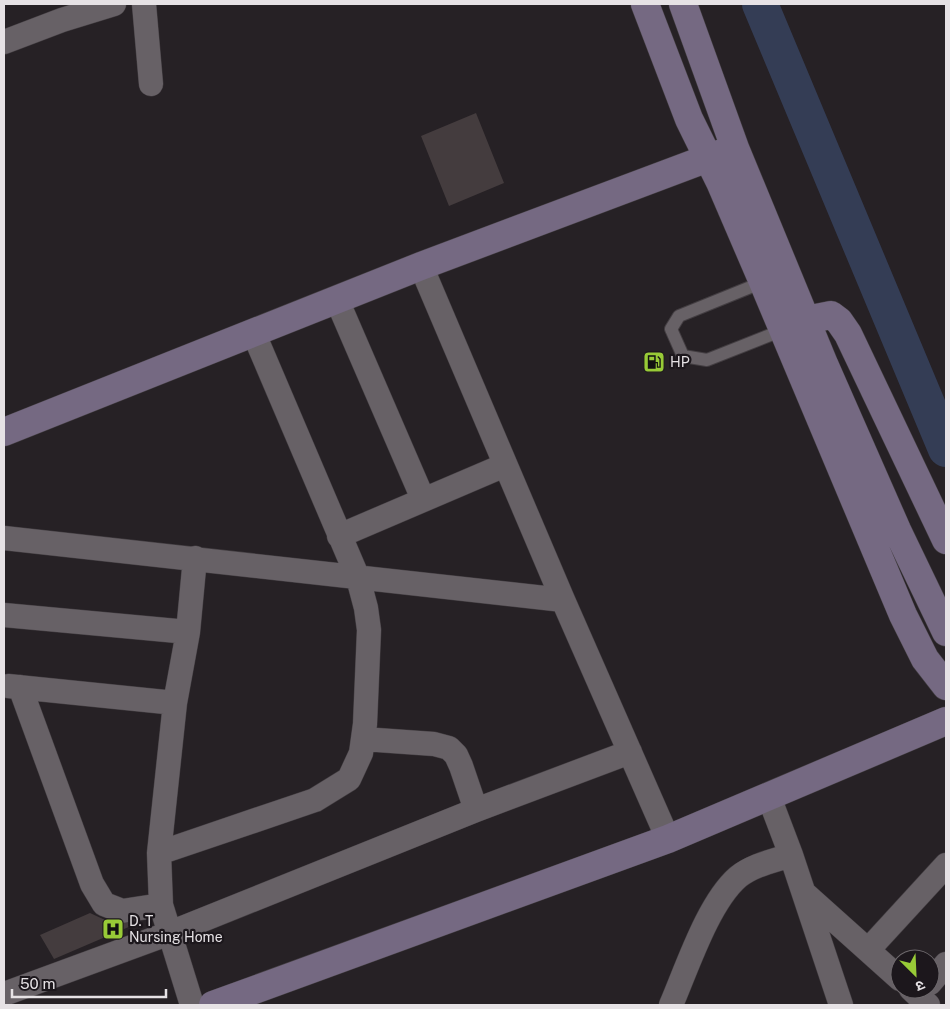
<svg xmlns="http://www.w3.org/2000/svg" width="950" height="1009" viewBox="0 0 950 1009" font-family="'Public Sans','Noto Sans Devanagari',sans-serif">
<style>
.lines{fill:none;stroke-linecap:round;stroke-linejoin:round}
.river{stroke:#343d55;stroke-width:36}
.building{fill:#443c3e}
.lane-casing{stroke:#433e42;stroke-width:14}
.street-casing{stroke:#433e42;stroke-width:25}
.secondary-casing{stroke:#433e42;stroke-width:29}
.lane{stroke:#676166;stroke-width:12}
.street{stroke:#676166;stroke-width:24}
.secondary{stroke:#756982;stroke-width:28}
.labels{text-anchor:middle;stroke-width:4.5;stroke-linejoin:round;paint-order:stroke}
.poi-label{font-size:14px;fill:#e6e2e5;stroke:#1c171c;text-anchor:start}
</style>
<rect width="100%" height="100%" fill="#262125"/>
<g class="lines">
<path class="river" d="M760 4 946 449"/>
</g>
<path class="building" d="M476 113 504 183 449 206 421 136Z
M90 913 103 919 113 920 136 918 138 923 54 959 40 935Z"/>
<g class="lines">
<g class="lane-casing">
<path id="lane" d="M763 282 679 316 671 329 683 356 707 360 783 330"/>
</g>
<g class="street-casing">
<path id="street" d="M144 4 151 84
M4 42 62 20 114 4
M421 266 563 600 668 839
M337 300 423 499
M339 536 505 465
M4 538C190 558 376 580 563 600
M4 615 188 632
M8 686 175 703
M20 687 92 884 104 904 122 911 161 905
M363 739 434 744 449 748 456 755 461 766 476 810
M769 797 791 855 841 1005
M159 853 315 800 349 779 361 753 365 724 369 630 366 608 358 578 254 334
M804 893 900 979
M868 950 946 865
M930 983 946 964
M911 989 928 1005
M4 994 170 933 476 810 630 752
M192 1005 161 905 159 853 175 703 188 632 195 558
M671 1005C687 968 708 903 738 877 753 865 773 861 791 855"/>
</g>
<g class="secondary-casing">
<path id="secondary" d="M645 4 689 119 720 182 763 282 903 615 925 659 946 686
M683 4 735 148 824 364 897 530 946 632
M789 327 806 320 831 315 839 321 848 334 946 540
M4 432 421 266 735 148
M213 1005 668 839 946 721"/>
</g>
<use href="#lane" class="lane"/>
<use href="#street" class="street"/>
<use href="#secondary" class="secondary"/>
</g>
<defs>
<g id="fuel-square" transform="scale(1.125)"><rect x="-9" y="-9" width="18" height="18" rx="4" fill="#98cb37" stroke="#1c171c"/><path d="M-5.5-6h7V0h2V4h1.3V-2.5L3-4.5l.8-.8L6-3V5H2.5V1h-1V6h-7ZM-4.2-4.7v3.2H.2V-4.7Z" fill="#111"/></g>
<g id="hospital-square" transform="scale(1.125)"><rect x="-9" y="-9" width="18" height="18" rx="4" fill="#98cb37" stroke="#1c171c"/><path d="M-5-5h3v3.5h4V-5h3V5h-3V1.5h-4V5h-3Z" fill="#111"/></g>
</defs>
<g fill-rule="evenodd">
<use href="#fuel-square" x="654" y="362"/>
<use href="#hospital-square" x="113" y="929"/>
</g>
<g class="labels">
<g class="poi-label">
<text x="670" y="367">HP</text>
<text x="129" y="926">D. T<tspan x="129" dy="16">Nursing Home</tspan></text>
</g>
</g>
<rect width="950" height="1009" fill="none" stroke="#e6e2e5" stroke-width="10"/>
<g transform="translate(915 974) rotate(156)"><circle r="24" fill="#1c171c" stroke="#6d686c"/>
<path d="M0-4L9 19L0 12L-9 19Z" fill="#98cb37"/>
<text y="-8" font-size="14" font-weight="bold" text-anchor="middle" fill="#e6e2e5">उ</text>
</g>
<path d="M12 989v8h154v-8" fill="none" stroke="#e6e2e5" stroke-width="2.5"/>
<text x="20" y="989" font-size="15" fill="#e6e2e5" stroke="#1c171c" stroke-width="4" paint-order="stroke">50 m</text>
</svg>
